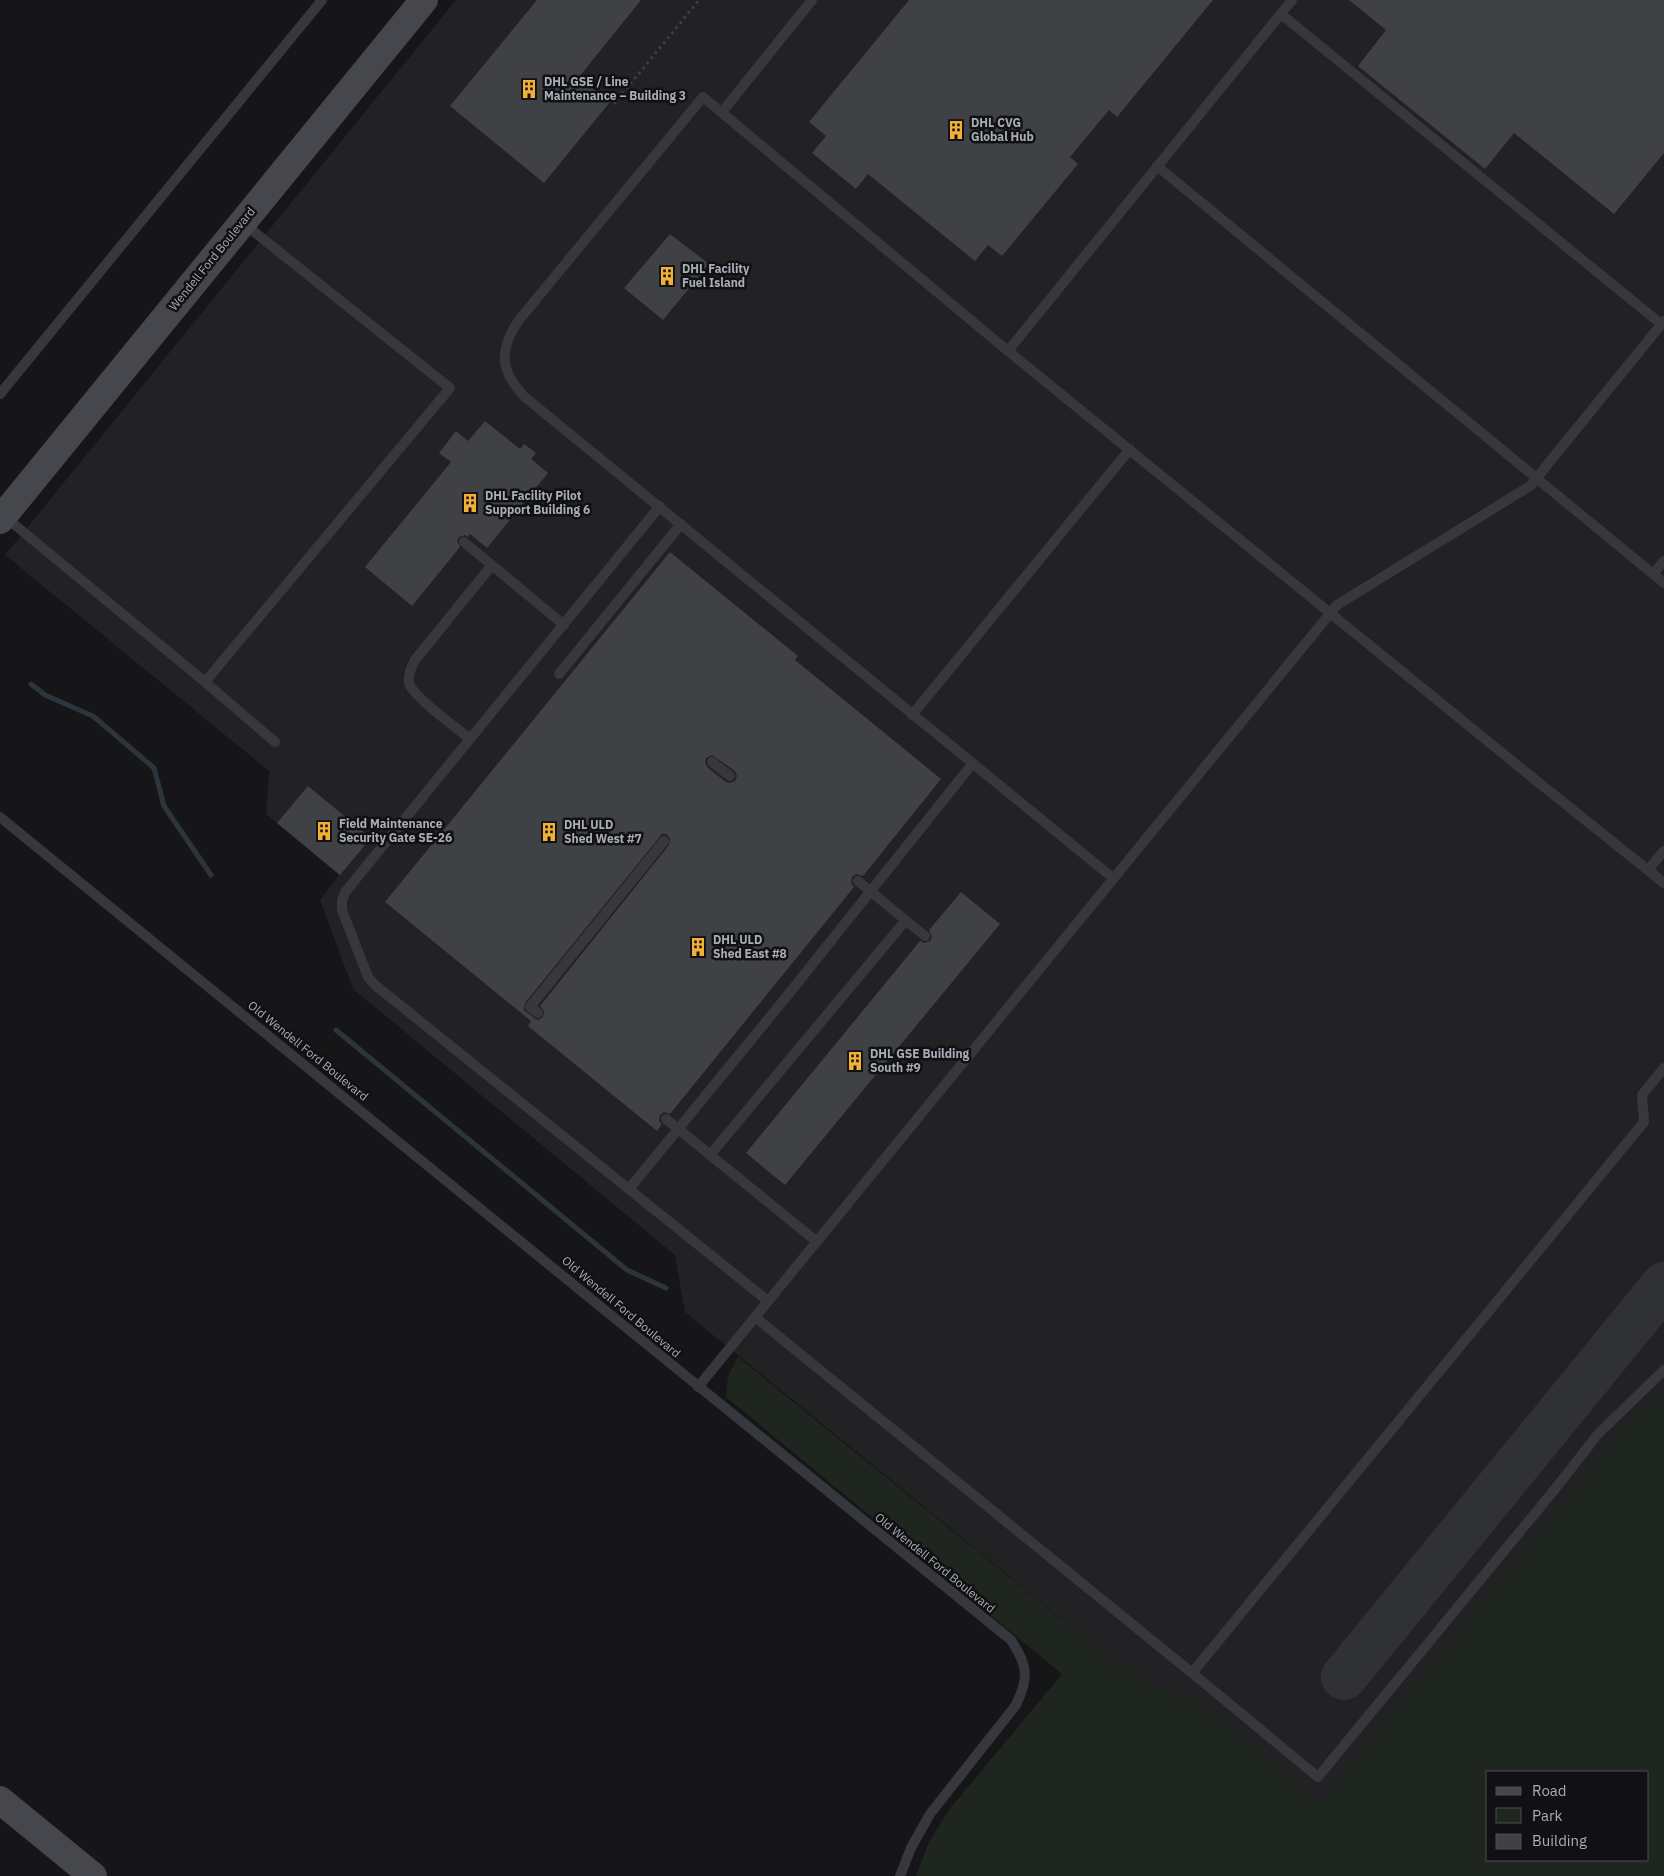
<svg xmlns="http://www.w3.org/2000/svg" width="1664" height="1876" viewBox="0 0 1664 1876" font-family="'IBM Plex Sans',sans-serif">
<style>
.built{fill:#222225;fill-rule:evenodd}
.green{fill:#1e261f;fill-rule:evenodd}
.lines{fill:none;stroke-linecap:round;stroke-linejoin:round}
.stream{stroke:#2c353c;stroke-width:5}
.taxiway{stroke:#303135;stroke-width:46}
.building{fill:#404145;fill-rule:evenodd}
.path{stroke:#3d3f44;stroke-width:3;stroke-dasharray:2.5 4;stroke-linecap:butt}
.lane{stroke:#37383d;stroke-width:10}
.secondary{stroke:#45474d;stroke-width:28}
.labels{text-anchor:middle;stroke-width:5;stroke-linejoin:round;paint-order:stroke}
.poi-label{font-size:12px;font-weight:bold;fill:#a8adb8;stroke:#111113;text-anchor:start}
.street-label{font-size:12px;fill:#a8adb8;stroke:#111113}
</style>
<rect width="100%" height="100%" fill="#161618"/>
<path class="built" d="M456 0H1664V1876H1096L1119 1666 685 1312 675 1255 353 989 320 900 339 875 266 814 269 771 5 555ZM1488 1772H1648V1860H1488Z"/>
<path class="green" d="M738 1357 1119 1666 1129 1665 1185 1706 1192 1695 1320 1802 1618 1434 1664 1390V1876H916L929 1842 948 1811 1062 1674 726 1397 728 1376ZM1488 1772H1648V1860H1488Z"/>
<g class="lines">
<path class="stream" d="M31 684 45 695 93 716 154 768 164 806 211 875
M336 1030 627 1270 666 1288"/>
<path class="taxiway" d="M1344 1677 1664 1285"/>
</g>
<path class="building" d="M537 0H641L579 77 610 102 544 183 450 106Z
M909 0H1213L1117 117 1109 110 1070 157 1078 164 1002 256 988 245 975 261 868 174 856 189 812 153 826 136 809 122Z
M1349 0H1664V153L1614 214 1514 133 1485 169 1358 66 1386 30Z
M670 234 709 264 663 320 624 288Z
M485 421 520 449 524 444 536 453 531 459 548 473 487 548 470 534 468 537 465 535 459 537 457 541 460 547 412 606 365 567 451 462 439 453 456 431 468 441Z
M670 552 798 656 795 660 941 779 863 876 856 874 852 877 851 883 854 887 670 1114 664 1112 660 1115 659 1121 662 1124 657 1131 528 1026 531 1021 385 902ZM712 755 735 771 737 776 735 781 730 783 726 782 707 767 705 762 706 758ZM662 834H666L670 838 669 845 540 1006 544 1011 543 1017 538 1020 534 1018 524 1010 525 1003Z
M308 786 371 838 340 875 277 823Z
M961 892 1000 924 785 1185 746 1153 920 941 924 943 930 941 932 937 929 930Z"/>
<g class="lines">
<path class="path" d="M614 104 699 0"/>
<path class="lane" d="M1281 14 1661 324
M722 112 812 0
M1157 166 1664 583
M1008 351 1292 0
M0 394 322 0
M660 506 346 891 342 900V910L368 977 375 985 768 1301
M4 516 205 682 450 388 243 223
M464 542 564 625
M1653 574 1664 561
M559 674 681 524
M205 682 275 742
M912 715 1130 449
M470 739C458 729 412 696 409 683 408 674 411 667 415 660L492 565
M712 762 730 776
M0 817C337 1091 673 1367 1011 1640 1028 1666 1029 1678 1016 1705L930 1814 911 1848 900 1876
M1648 870 1664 851
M1113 878 526 398C500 372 498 351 519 320L703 97 1008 351 1533 778 1664 883
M858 881 925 936
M538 1013 530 1007 664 841
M666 1119 816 1241
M710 1155 906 920
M629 1189 783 1001 973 763
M755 1317 1192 1673 1644 1122 1642 1095 1664 1068
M698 1387 1337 605 1530 486 1664 321
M1192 1673 1318 1777 1555 1489 1598 1434 1664 1370"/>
<path class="secondary" d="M0 520 424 0
M0 1800 93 1876"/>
</g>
<defs>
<g id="building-bare" transform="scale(1.5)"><path d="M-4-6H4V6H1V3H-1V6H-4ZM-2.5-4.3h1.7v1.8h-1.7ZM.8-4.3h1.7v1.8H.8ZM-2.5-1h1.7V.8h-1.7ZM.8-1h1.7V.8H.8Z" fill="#f2b134" stroke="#111113" stroke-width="2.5" paint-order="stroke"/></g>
</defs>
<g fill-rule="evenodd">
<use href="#building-bare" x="529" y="89"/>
<use href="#building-bare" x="956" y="130"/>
<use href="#building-bare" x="667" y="276"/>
<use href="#building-bare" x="470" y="503"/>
<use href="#building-bare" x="324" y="831"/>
<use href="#building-bare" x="549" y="832"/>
<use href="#building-bare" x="698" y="947"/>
<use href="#building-bare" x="855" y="1061"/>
</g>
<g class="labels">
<g class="poi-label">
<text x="544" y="86">DHL GSE / Line<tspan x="544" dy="14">Maintenance – Building 3</tspan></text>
<text x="971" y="127">DHL CVG<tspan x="971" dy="14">Global Hub</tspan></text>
<text x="682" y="273">DHL Facility<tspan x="682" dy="14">Fuel Island</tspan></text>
<text x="485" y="500">DHL Facility Pilot<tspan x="485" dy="14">Support Building 6</tspan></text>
<text x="339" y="828">Field Maintenance<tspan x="339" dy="14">Security Gate SE-26</tspan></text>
<text x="564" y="829">DHL ULD<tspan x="564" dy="14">Shed West #7</tspan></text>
<text x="713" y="944">DHL ULD<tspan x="713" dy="14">Shed East #8</tspan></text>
<text x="870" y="1058">DHL GSE Building<tspan x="870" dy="14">South #9</tspan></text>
</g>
<g class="street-label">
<text transform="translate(212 259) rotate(-51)" y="4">Wendell Ford Boulevard</text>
<text transform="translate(308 1051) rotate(39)" y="4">Old Wendell Ford Boulevard</text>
<text transform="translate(621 1307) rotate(40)" y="4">Old Wendell Ford Boulevard</text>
<text transform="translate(935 1563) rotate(39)" y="4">Old Wendell Ford Boulevard</text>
</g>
</g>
<rect x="1486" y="1771" width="162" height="90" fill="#111113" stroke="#4d4f55"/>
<rect x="1496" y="1787" width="25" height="8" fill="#45474d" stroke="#4d4f55"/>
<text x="1532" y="1796" font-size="15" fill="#a8adb8">Road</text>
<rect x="1496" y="1808" width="25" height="15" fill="#1e261f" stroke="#4d4f55"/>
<text x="1532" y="1821" font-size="15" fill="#a8adb8">Park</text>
<rect x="1496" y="1834" width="25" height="15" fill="#404145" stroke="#4d4f55"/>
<text x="1532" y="1846" font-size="15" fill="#a8adb8">Building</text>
</svg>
